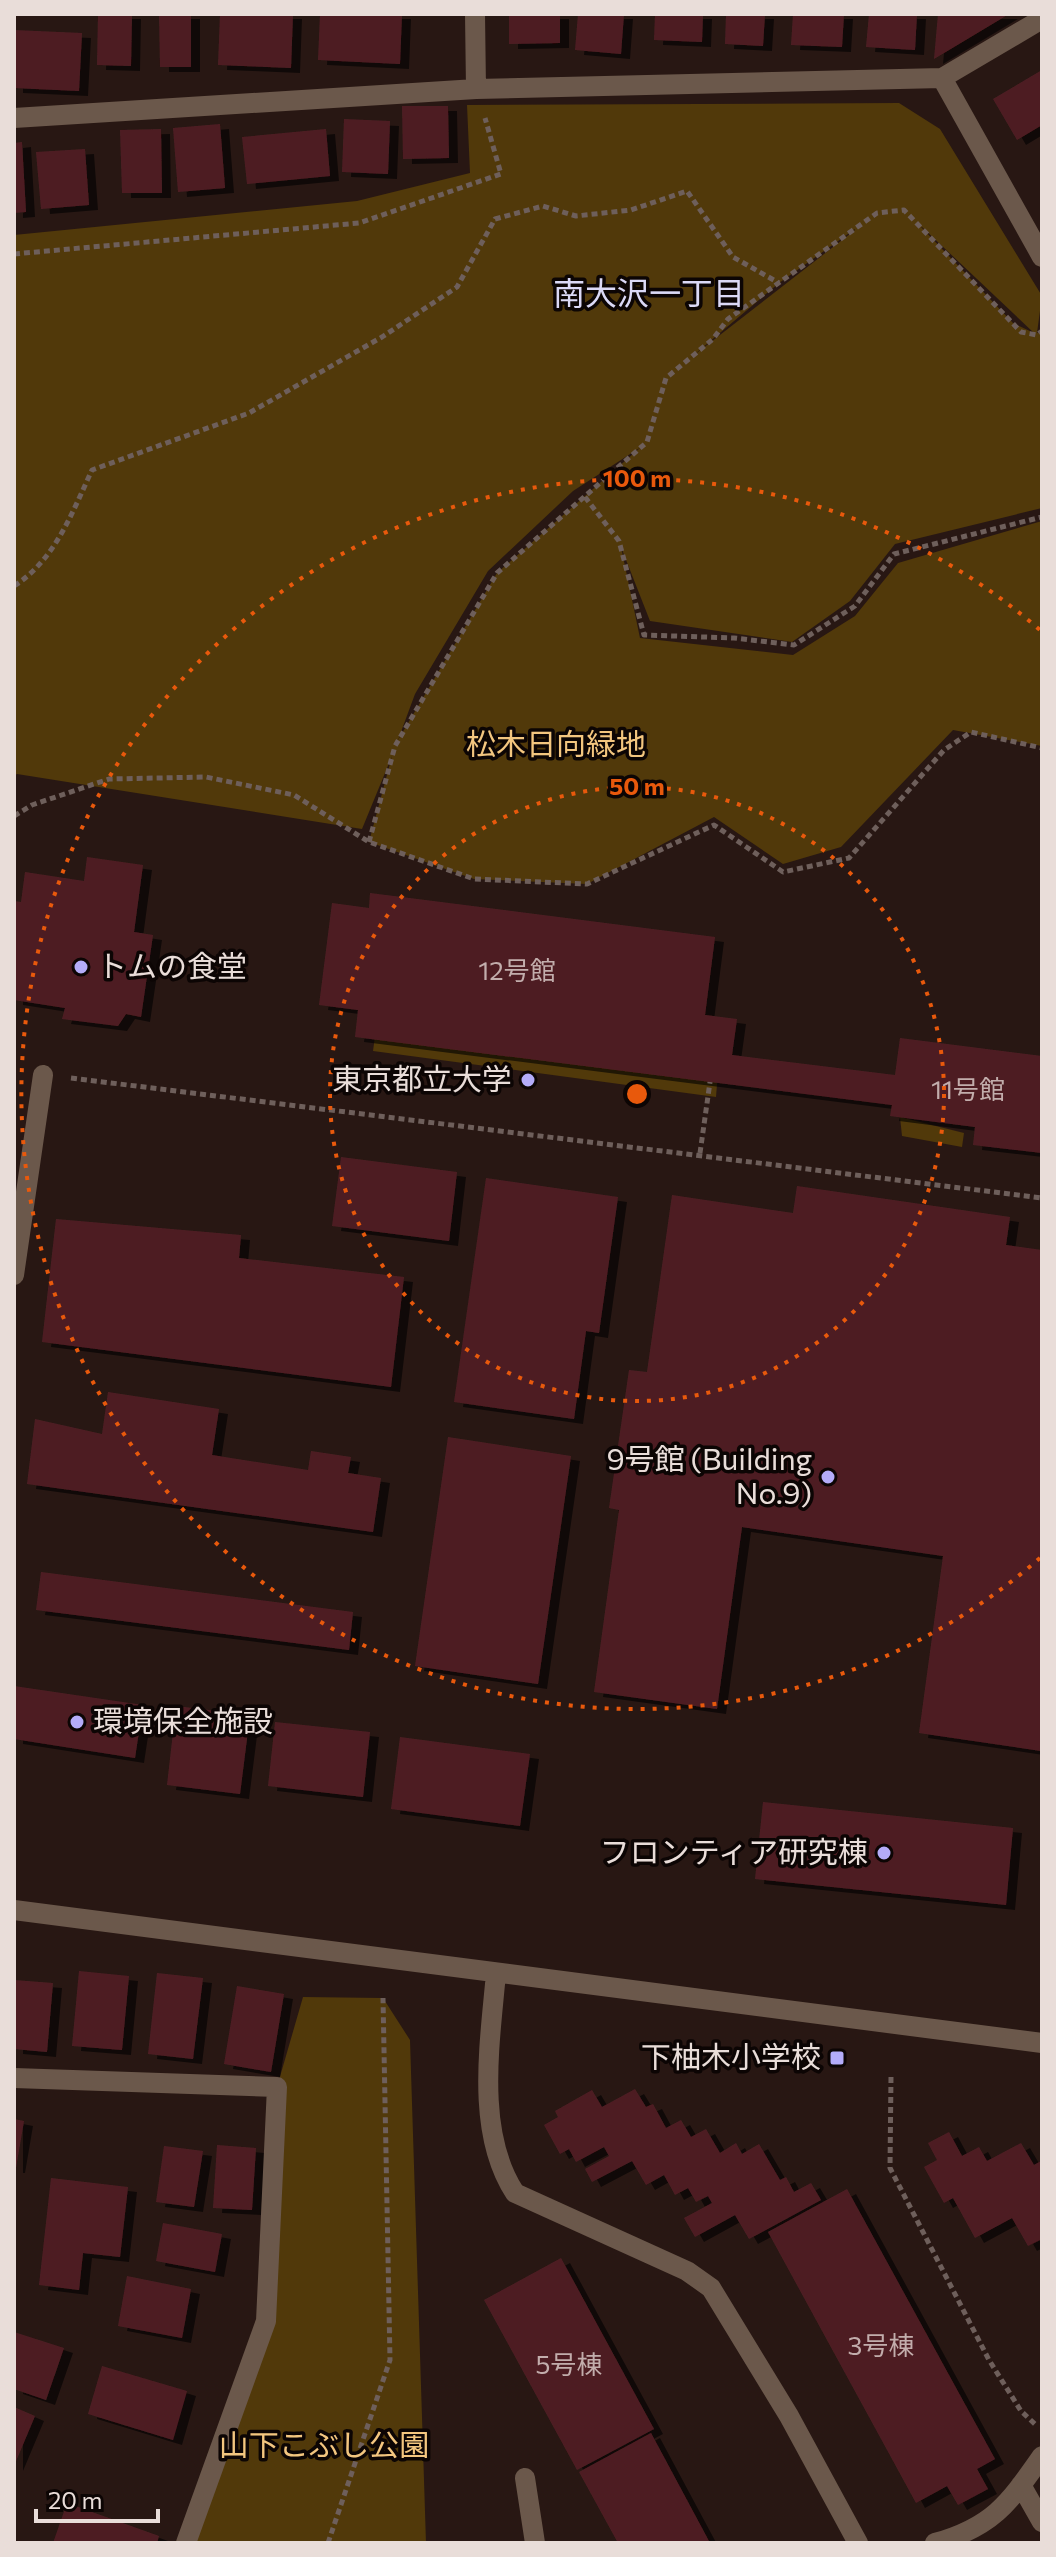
<svg xmlns="http://www.w3.org/2000/svg" width="1056" height="2557" viewBox="0 0 1056 2557" font-family="Commissioner,'Noto Sans JP',sans-serif">
<style>
.green{fill:#51390a;fill-rule:evenodd}
.building{fill:#4e1e24;filter:url(#shadow)}
.lines{fill:none;stroke-linecap:round;stroke-linejoin:round}
.path{stroke:#6e5f5b;stroke-width:5;stroke-dasharray:6 4;stroke-linecap:butt}
.minor{stroke:#6b584b;stroke-width:20}
.ring{fill:none;stroke:#e8590c;stroke-width:4;stroke-dasharray:4 8}
.poi-dot{fill:#b4acf9;stroke:#0c0504;stroke-width:3}
.labels{text-anchor:middle;stroke-width:7;stroke-linejoin:round;paint-order:stroke}
.number-label{font-size:26px;fill:#c2adac}
.park-label{font-size:30px;fill:#f3c67f;stroke:#0c0504}
.poi-label{font-size:30px;fill:#e9ddd9;stroke:#0c0504;text-anchor:end}
.neighbourhood-label{font-size:32px;fill:#dbd9f6;stroke:#0c0504}
.centre{fill:#e8590c;stroke:#0c0504;stroke-width:4}
.ring-label{font-size:24px;text-anchor:middle;font-weight:bold;fill:#e8590c;stroke:#0c0504;stroke-width:7;stroke-linejoin:round;paint-order:stroke}
</style>
<defs>
<filter id="shadow"><feDropShadow dx="9" dy="5" stdDeviation="0" flood-color="#0009"/></filter>
</defs>
<rect width="100%" height="100%" fill="#281713"/>
<path class="green" d="M899 103 940 129 1042 296 1037 333 1042 331V508L895 544 850 601 792 642 650 621 621 547 640 638 793 655 855 616 898 563 1042 521V746L953 730 841 847 783 864 714 817 587 884 474 879 369 842 392 756 362 829 17 774 14 776V235L357 201 470 173 467 105ZM921 227H922L1034 333 1013 323ZM855 229V230L689 359 779 283ZM641 447 497 573 398 740 415 694 488 571 573 491Z
M377 1021 718 1072 716 1097 373 1051Z
M900 1117 964 1133 962 1147 902 1136Z
M303 1997 383 1998 410 2040 426 2543H186L266 2321 277 2087Z"/>
<path class="building" d="M98 14H132L131 66 97 65Z
M159 14H191V67H160Z
M220 14H293L291 68 218 65Z
M320 14H402L400 64 318 60Z
M509 14H560V43L509 44Z
M578 14H624L621 54 575 50Z
M655 14H703L702 42 654 40Z
M726 14H765L763 46 725 44Z
M793 14H844L842 47 791 45Z
M869 14H917L915 50 866 47Z
M938 14H1009L934 59Z
M14 30 82 33 79 91 14 88Z
M1042 70V125L1017 140 993 99Z
M402 106H448L449 158 403 159Z
M344 119 390 121 388 174 342 172Z
M220 124 225 188 178 192 173 128Z
M161 129 162 193H122L120 130Z
M326 129 330 176 247 184 242 137Z
M22 142 26 212 14 213V143Z
M85 149 89 205 41 209 36 152Z
M87 857 143 865 134 932 153 935 141 1017 126 1014 118 1026 62 1019 65 1008 14 1000V901L21 902 25 872 84 881Z
M370 893 715 937 705 1015 737 1019 732 1055 895 1075 900 1038 1042 1056V1153L973 1145 975 1127 890 1116 892 1105 355 1037 358 1010 319 1005 332 903 369 908Z
M341 1157 457 1172 449 1241 332 1226Z
M486 1178 618 1197 599 1333 586 1331 574 1419 454 1402Z
M797 1186 1010 1217 1006 1245 1042 1250 1041 1751 919 1733 943 1556 742 1527 717 1709 594 1692 619 1510 609 1508 629 1370 647 1372 672 1195 793 1213Z
M56 1219 241 1235 239 1258 404 1277 391 1387 42 1342Z
M108 1392 219 1409 212 1455 308 1470 311 1451 351 1457 348 1473 381 1478 373 1532 27 1484 35 1419 102 1434Z
M448 1437 571 1456 538 1684 415 1666Z
M41 1572 353 1612 349 1650 36 1610Z
M14 1686 143 1705 135 1758 14 1739Z
M176 1706 250 1715 240 1794 167 1785Z
M275 1722 370 1732 363 1797 268 1786Z
M400 1737 530 1754 520 1826 391 1809Z
M763 1802 1013 1828 1006 1905 755 1879Z
M79 1971 129 1976 122 2050 72 2046Z
M157 1973 203 1978 193 2059 148 2054Z
M14 1980 53 1983 47 2052 14 2049Z
M237 1986 284 1994 271 2072 224 2064Z
M635 2089 646 2107 653 2104 666 2128 681 2120 691 2137 706 2129 720 2153 736 2143 742 2154 759 2144 780 2180 786 2177 794 2192 811 2183 821 2200 749 2239 735 2215 695 2237 684 2218 712 2203 708 2196 696 2202 688 2188 675 2195 664 2175 646 2185 632 2161 592 2182 585 2169 609 2156 604 2147 576 2162 569 2149 560 2154 544 2125 558 2117 555 2111 592 2090 602 2107Z
M14 2119 24 2121 16 2168H14Z
M949 2132 962 2156 979 2147 987 2161 1021 2143 1034 2165 1041 2161 1042 2239 1028 2246 1012 2218 975 2238 953 2198 944 2203 924 2167 937 2160 928 2143Z
M217 2145 256 2148 252 2210 213 2208Z
M164 2146 203 2151 194 2207 156 2202Z
M51 2178 128 2187 120 2257 83 2253 79 2290 39 2285Z
M847 2189 995 2459 977 2469 988 2489 958 2505 947 2486 916 2503 768 2232Z
M163 2223 222 2234 215 2272 156 2261Z
M561 2258 654 2429 577 2470 484 2300Z
M127 2276 191 2289 182 2338 118 2326Z
M14 2332 64 2348 46 2400 14 2389Z
M102 2366 187 2391 173 2440 88 2414Z
M14 2407 35 2416 14 2466Z
M651 2433 710 2543H618L579 2472Z
M67 2503 159 2536 157 2543H53Z"/>
<g class="lines">
<path class="path" d="M14 254 359 223 501 174 485 118
M585 497 619 541 644 635 734 638 794 645 855 606 894 554 1042 517
M14 586C55 560 72 513 92 470L249 413 382 337 457 287 495 219 543 206 576 216 631 210 687 191 733 257 779 283
M14 816 32 805 109 779 206 777 294 795 369 842 474 879 587 884 714 825 783 872 849 858 944 750 971 732 1042 748
M369 842 395 746 497 573 647 442 666 378 713 339 728 319 877 213 904 210 1021 332 1037 335 1042 331
M71 1078 1042 1198
M700 1153 710 1082
M891 2077 890 2168 989 2360 1021 2411 1036 2425
M328 2543 390 2360 383 1998"/>
<path class="minor" d="M475 14 476 89
M942 78 1042 257
M14 118 476 89 942 78 1042 19
M14 1275 43 1075
M14 1910 1042 2043
M496 1973C490 2043 475 2132 515 2193L687 2271 711 2288 789 2416 858 2543
M14 2078 277 2087 266 2321 186 2543
M525 2478 535 2543
M1021 2485 1042 2522
M935 2543C993 2527 1009 2503 1042 2456"/>
</g>
<g class="ring">
<circle cx="637" cy="1094" r="307"/>
<path d="M1040 1558A615 615 0 1 1 1040 630"/>
</g>
<g class="poi-dot">
<circle cx="81" cy="967" r="8"/>
<circle cx="528" cy="1080" r="8"/>
<circle cx="828" cy="1477" r="8"/>
<circle cx="77" cy="1722" r="8"/>
<circle cx="884" cy="1853" r="8"/>
<rect x="829" y="2050" width="16" height="16" rx="4"/>
</g>
<g class="labels">
<g class="number-label">
<text x="517" y="980">12号館</text>
<text x="968" y="1099">11号館</text>
<text x="881" y="2355">3号棟</text>
<text x="569" y="2374">5号棟</text>
</g>
<g class="park-label">
<text x="556" y="755">松木日向緑地</text>
<text x="324" y="2456">山下こぶし公園</text>
</g>
<g class="poi-label">
<text x="97" y="977" text-anchor="start">トムの食堂</text>
<text x="512" y="1090">東京都立大学</text>
<text x="812" y="1470">9号館 (Building<tspan x="812" dy="34">No.9)</tspan></text>
<text x="93" y="1732" text-anchor="start">環境保全施設</text>
<text x="868" y="1863">フロンティア研究棟</text>
<text x="821" y="2068">下柚木小学校</text>
</g>
<g class="neighbourhood-label">
<text x="649" y="305">南大沢一丁目</text>
</g>
</g>
<circle cx="637" cy="1094" r="12" class="centre"/>
<g class="ring-label">
<text x="637" y="487">100 m</text>
<text x="637" y="795">50 m</text>
</g>
<rect width="1056" height="2557" fill="none" stroke="#e9ddd9" stroke-width="32"/>
<path d="M36 2509v12h122v-12" fill="none" stroke="#e9ddd9" stroke-width="4"/>
<text x="48" y="2509" font-size="24" fill="#e9ddd9" stroke="#0c0504" stroke-width="6" paint-order="stroke">20 m</text>
</svg>
